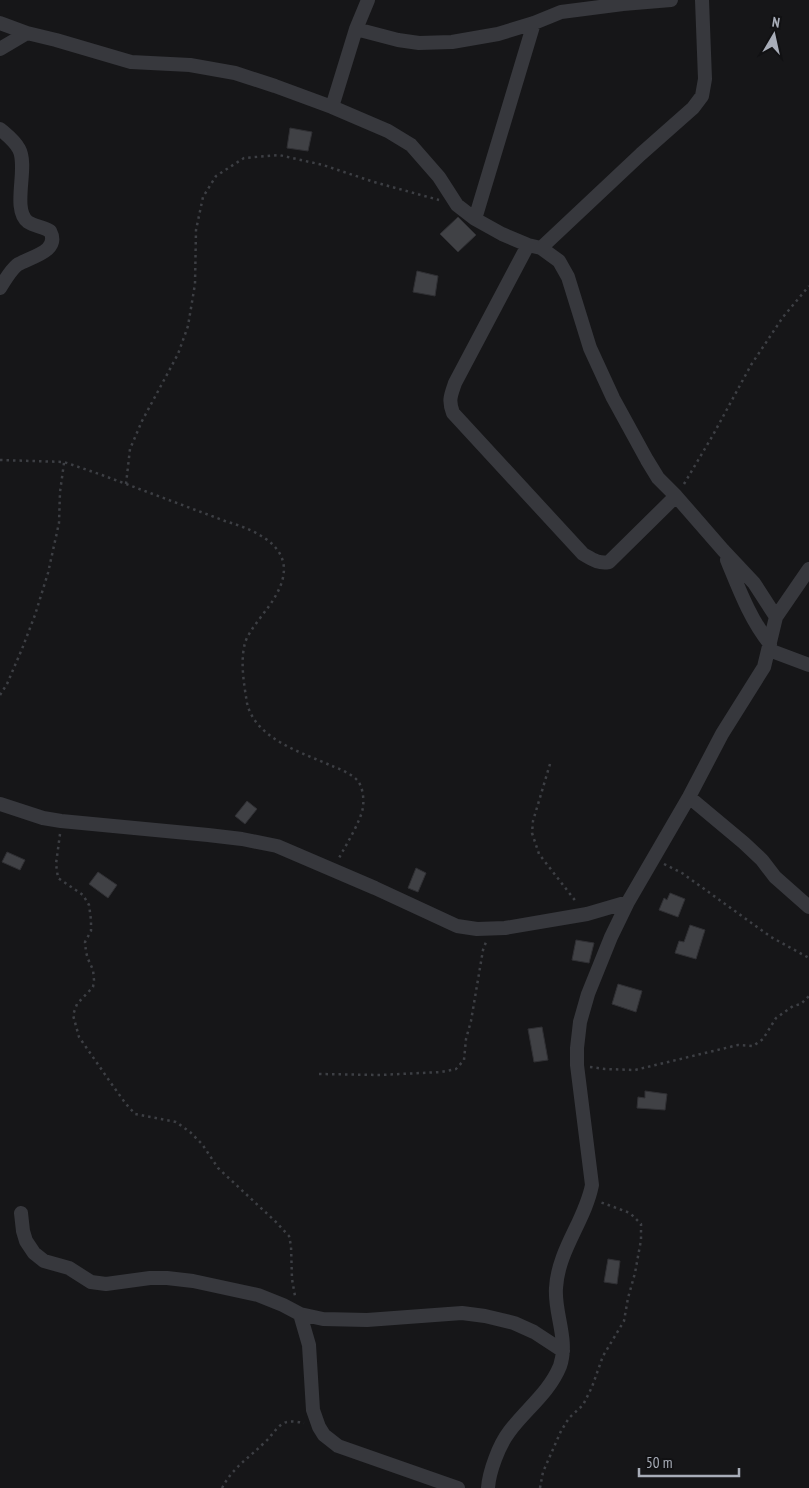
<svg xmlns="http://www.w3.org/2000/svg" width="809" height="1488" viewBox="0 0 809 1488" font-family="'PT Sans Narrow',sans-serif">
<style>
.building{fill:#404145;stroke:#303034}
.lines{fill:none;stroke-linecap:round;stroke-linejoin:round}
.path{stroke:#3d3f44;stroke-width:2.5;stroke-dasharray:2.5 4;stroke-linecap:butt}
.street{stroke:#37383d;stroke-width:14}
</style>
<rect width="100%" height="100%" fill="#161618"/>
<path class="building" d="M290 128 312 132 308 151 287 148Z
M458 217 476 235 458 252 440 234Z
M417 271 438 276 435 296 413 292Z
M247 801 257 809 245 824 235 816Z
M7 852 25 860 20 870 2 862Z
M416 868 426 873 418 892 408 888Z
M98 872 117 885 108 898 89 884Z
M670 893 685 899 678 917 659 910 664 898 667 900Z
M690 925 705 930 696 959 675 953 679 941 684 942Z
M576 940 594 943 589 963 572 960Z
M618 984 642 991 636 1012 612 1004Z
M542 1027 548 1060 534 1062 528 1029Z
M645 1091 667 1094 665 1110 637 1108 638 1097 645 1098Z
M608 1259 620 1261 617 1284 604 1282Z"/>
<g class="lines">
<path class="path" d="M0 460 64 462 102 475 225 521C262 532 301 551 276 595 269 609 249 629 245 643 240 662 244 684 247 703 255 739 303 753 332 766 340 769 352 774 358 781 363 788 364 799 363 807 361 821 346 845 339 858
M126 484 130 449 142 421 178 354 188 326 195 284 196 230 203 197 216 176 244 158 279 155 323 165 374 182 439 200
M684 484 713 435 751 365 783 317 809 286
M0 695 7 684 22 649 35 615 48 573 59 523 60 492 64 463
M550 764 533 821 532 833 539 854 577 903
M60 834 56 864 58 878 83 895 89 905 91 920V931L85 942 86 952 88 959 93 970 94 980 93 987 77 1004 73 1015 79 1037 113 1086 126 1104 135 1114 176 1122 190 1132 202 1144 218 1168 276 1222 289 1236 291 1246 292 1279 295 1296
M664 864 682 873 771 937 809 958
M590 1067 605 1069 635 1070 738 1045 753 1046 763 1039 776 1018 793 1006 801 1004 809 996
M319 1074 380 1075 441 1072 456 1069 464 1060 466 1039 471 1021 483 950 486 942
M222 1488C233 1467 249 1458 265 1442 272 1436 276 1427 284 1423 290 1420 298 1422 304 1423
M540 1488 543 1472 561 1431 569 1418 583 1405 592 1387 603 1356 624 1321 628 1298 635 1273 641 1240V1224L630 1213 600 1202"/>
<path class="street" d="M0 23 27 33 56 40 131 62 190 65 235 73 275 86 332 107 388 131 411 145 439 177 457 205 475 219 502 234 528 245 541 248 559 261 568 277 590 348 613 398 647 460 658 478 676 496 723 550 754 583 776 617 764 667 722 734 689 797 628 902 611 937 588 994 580 1022 577 1048V1065L592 1185C585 1221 558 1250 556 1288 554 1313 569 1340 560 1366 549 1393 526 1409 509 1432 499 1445 489 1472 488 1488
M356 29 398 40 419 43 452 42 498 34 534 23 561 12 623 4 671 0
M0 49 27 33
M332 107 356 29 368 0
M0 129C7 135 15 141 19 149 29 167 11 209 28 222 34 226 43 227 50 231 61 252 29 257 17 265 10 271 5 280 0 288
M475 219 534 23
M528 245 455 383C451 395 448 400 453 413L583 554C592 559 598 564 609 562L676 496
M541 248 641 154 693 108 702 96 705 79 702 0
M727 560C739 589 750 619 770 644
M776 617 809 569
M769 650 809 665
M689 797 744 843 762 860 775 877 809 907
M0 804 43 818 61 821 208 835 242 839 277 846 375 888 457 926 477 929 505 928 587 914 628 902
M21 1213 23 1231 26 1241 34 1253 44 1261 69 1268 91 1282 106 1284 150 1278H167L193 1281 258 1295 283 1305 300 1314 323 1319 367 1320 462 1313 485 1316 514 1323 534 1332 563 1351
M300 1314 309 1345 313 1410 319 1427 324 1435 338 1446 458 1488"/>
</g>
<g transform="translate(774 35) rotate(9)" stroke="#111113" stroke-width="4" paint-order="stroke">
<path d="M0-4L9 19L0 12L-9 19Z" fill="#a8adb8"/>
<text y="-8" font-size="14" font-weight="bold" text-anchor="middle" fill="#a8adb8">N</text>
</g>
<path d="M639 1468v8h100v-8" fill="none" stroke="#a8adb8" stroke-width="2.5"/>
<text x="646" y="1468" font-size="15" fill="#a8adb8" stroke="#111113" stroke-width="4" paint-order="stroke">50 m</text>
</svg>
